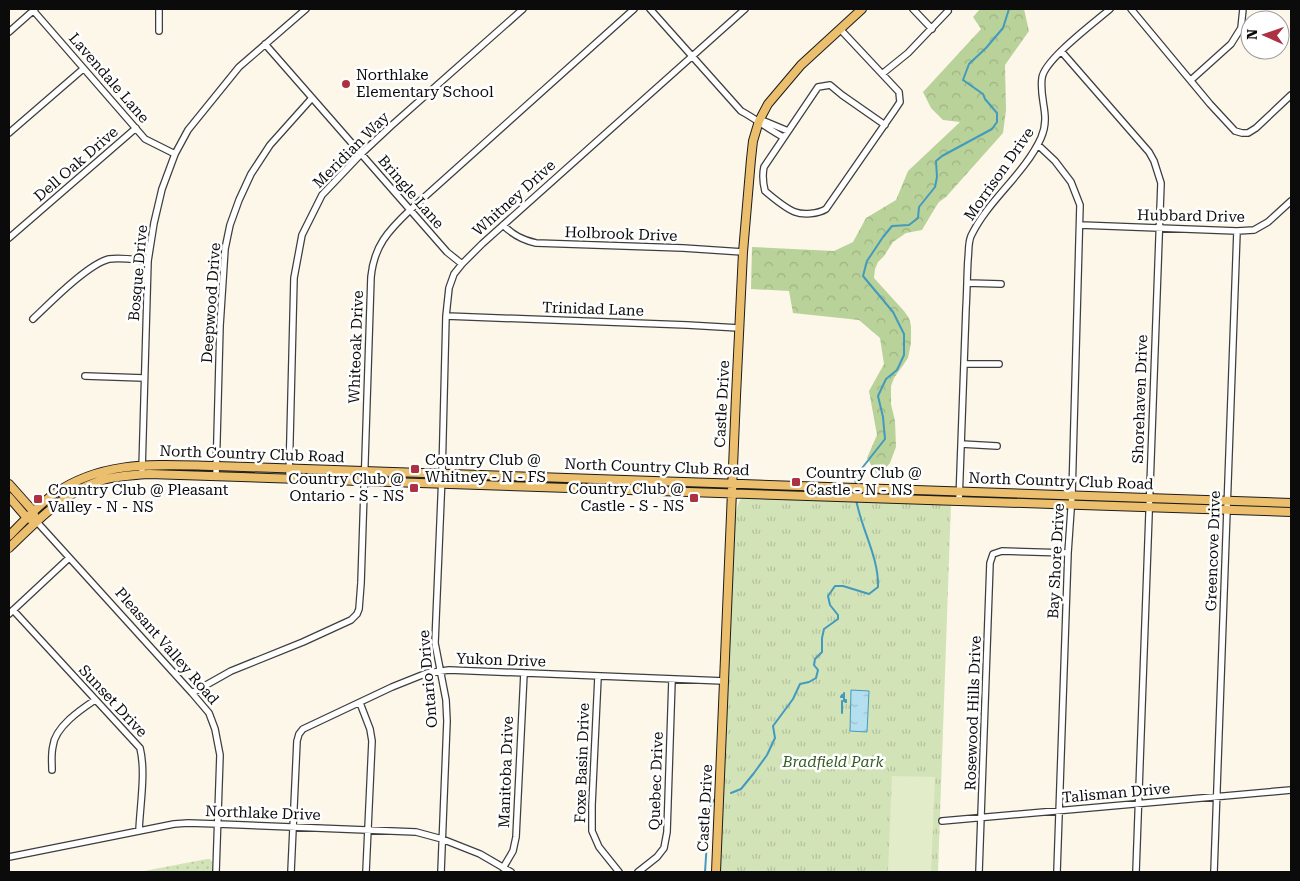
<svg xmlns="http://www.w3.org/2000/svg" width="1300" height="881" viewBox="0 0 1300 881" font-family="'Roboto Serif',serif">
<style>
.grass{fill:url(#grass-dots)}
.forest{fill:url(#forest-crowns)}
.park{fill:url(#park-tufts)}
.pitch{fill:#e3ecc9}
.water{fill:url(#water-ripples);stroke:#429abf}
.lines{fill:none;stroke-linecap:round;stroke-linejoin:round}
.stream{stroke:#429abf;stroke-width:2}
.minor-casing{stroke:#3e3e3e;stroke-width:8}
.major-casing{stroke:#1c1c1c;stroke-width:10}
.minor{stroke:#fff;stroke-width:5.5}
.major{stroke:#ebbf6d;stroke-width:8}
.poi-dot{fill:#ac3143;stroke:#fff;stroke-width:2}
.labels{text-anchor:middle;stroke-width:5;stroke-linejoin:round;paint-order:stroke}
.poi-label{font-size:15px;fill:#0b0b0b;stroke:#fff;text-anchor:start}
.street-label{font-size:15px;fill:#0b0b0b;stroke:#fff}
.park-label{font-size:15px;font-style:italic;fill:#345b22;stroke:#fff}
</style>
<defs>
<pattern id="grass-dots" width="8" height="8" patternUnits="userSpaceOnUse" patternTransform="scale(1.25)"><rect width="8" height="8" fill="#d3e3b8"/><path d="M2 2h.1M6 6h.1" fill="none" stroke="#b4c19d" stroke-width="1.8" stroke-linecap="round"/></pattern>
<pattern id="forest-crowns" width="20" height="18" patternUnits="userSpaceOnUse" patternTransform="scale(1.25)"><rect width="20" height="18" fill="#b9d299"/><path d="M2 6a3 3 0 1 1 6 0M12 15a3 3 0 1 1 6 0" fill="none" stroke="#9eb382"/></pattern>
<pattern id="park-tufts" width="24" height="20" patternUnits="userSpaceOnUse" patternTransform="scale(1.25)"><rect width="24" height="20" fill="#d3e3b8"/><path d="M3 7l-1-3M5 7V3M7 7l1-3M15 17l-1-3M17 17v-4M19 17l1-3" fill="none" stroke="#b4c19d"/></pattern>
<pattern id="water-ripples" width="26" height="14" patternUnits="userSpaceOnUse" patternTransform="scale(1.25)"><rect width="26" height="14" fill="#b4dfef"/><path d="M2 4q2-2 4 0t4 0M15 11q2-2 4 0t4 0" fill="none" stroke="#99becc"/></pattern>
</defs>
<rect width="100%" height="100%" fill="#fdf7ea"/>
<path class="grass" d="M207 859H210L212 862V872H139Z"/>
<path class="forest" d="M980 9H1024L1029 31 1005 65 1006 110 1003 133 946 197 939 202 935 208 922 230 906 233 893 242 884 256 878 262 875 269 874 278 904 311 909 318 911 326V343L908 358 894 378 891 386V404L895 421 896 447 890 463 878 476 867 458 877 435 869 391 884 364 880 338 859 320 793 313 789 291 751 289 752 247 834 251 853 242 866 218 896 200 908 171 960 122 943 120 931 108 923 92 981 29 973 17Z"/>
<path class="park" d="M742 497 951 504 938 872H719L732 562C733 547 733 507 742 497Z"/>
<path class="pitch" d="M892 776 935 777 931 872 888 871Z"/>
<path class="water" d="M851 690 869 691 867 732 850 731Z"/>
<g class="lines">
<path class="stream" d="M856 485 855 477 885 439 883 417 878 396 886 379 897 370 904 355V334L893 312 863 276 867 261 883 237 892 226 909 225 918 218 919 207 935 187 937 177 936 161 942 156 992 129 997 122V113L985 99 983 94 963 80 969 64 986 48 1003 28 1009 9
M844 695V701L846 702V700H844
M844 695H842L841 697H844V693
M842 713V701
M731 793 741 789 754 773 767 755 775 738 773 726 793 699 800 684 809 682 816 678 818 670 814 665 815 659 822 652V638L824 629 838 619V615L830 605 828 596 835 586H843L869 594 878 587C879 557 861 529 856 499
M705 872 709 810 711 804 714 800"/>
<g class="minor-casing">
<path id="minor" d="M32 9 145 139 175 154
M650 9 741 111C756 119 768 129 783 137
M913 9 932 29
M1131 9 1210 104 1235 131 1242 133H1248L1256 128 1291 95
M840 29 899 92 900 102 894 111 826 209C818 214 803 215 795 212 787 209 772 197 765 191 763 183 762 176 764 167L818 87 830 85 842 95 885 125
M159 31V9
M9 32 35 9
M265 44 447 252 462 264
M1061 51 1149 152 1154 161 1161 183 1136 872
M882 74 908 53 948 11
M1191 80 1231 44 1241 28 1243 9
M759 121H764L788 131
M9 133 83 69
M1038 145 1055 161 1071 182 1080 205 1072 495 1068 553 1057 872
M503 225C513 235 522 240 536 243L683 248 743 252
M1080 225 1237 231 1254 230 1268 222 1291 201
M9 238 136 128
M967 283 1001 284
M446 316 687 325 739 328
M33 319C50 303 88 264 109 259 122 257 136 260 148 261
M964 364H999
M85 376 144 378
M961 444 997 446
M142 470 148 261 154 223 162 189 175 154 188 130 239 67 306 9
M216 476 220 326 225 249 230 225 239 200 251 174 270 145 312 98
M289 478 294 278 302 235 322 195 361 154 391 126 523 9
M959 501C961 437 964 372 966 308 967 292 967 275 968 259 969 251 968 243 971 236 988 200 1024 175 1041 138 1051 115 1039 101 1042 78 1044 60 1095 22 1110 9
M37 522 192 693 209 713 215 729 220 755 216 872
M13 610 140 748C146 772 140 805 139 831
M9 614 69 558
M598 677 592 805V831L599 847 619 872
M192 693 231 671 303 642 351 620 357 614 359 609 361 583 371 277C374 246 388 231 410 210L634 9
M360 703 370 729 372 741 366 872
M52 770C52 762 51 754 53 746 55 727 80 710 95 700
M942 821 1291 790
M9 857 174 824 188 823 218 824 416 832 442 839 480 854 511 872
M503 868 513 851 516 837 524 673
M291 872 297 741 299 734 303 729 392 687 427 673 449 670 724 681
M441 872 447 721 446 700 435 643 442 475 446 316 449 288 454 274 462 264 482 244 745 9
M638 872 657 857 664 848 667 832 672 680
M979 872 990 563 993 554 1002 551 1068 553
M1214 872 1237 231"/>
</g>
<g class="major-casing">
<path id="major" d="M9 484 33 511 34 515
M9 497 27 518 30 519
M9 536C23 522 37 506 54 494 104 459 159 465 216 466L1291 503
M9 548C35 523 63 493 99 481 115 476 132 475 149 474L1291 512
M716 872 736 396 743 252 751 159 753 141 759 121 768 104 801 65 862 9"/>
</g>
<use href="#minor" class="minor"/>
<use href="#major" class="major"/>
</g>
<g class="poi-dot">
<circle cx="346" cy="84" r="5"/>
<rect x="410" y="464" width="10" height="10" rx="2.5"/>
<rect x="791" y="477" width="10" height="10" rx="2.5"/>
<rect x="409" y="483" width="10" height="10" rx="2.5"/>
<rect x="689" y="493" width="10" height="10" rx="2.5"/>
<rect x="33" y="494" width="10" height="10" rx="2.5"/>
</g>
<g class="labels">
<g class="poi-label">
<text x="356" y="80">Northlake<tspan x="356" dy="17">Elementary School</tspan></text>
<text x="425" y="465">Country Club @<tspan x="425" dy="17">Whitney - N - FS</tspan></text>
<text x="806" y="478">Country Club @<tspan x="806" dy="17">Castle - N - NS</tspan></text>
<text x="404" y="484" text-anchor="end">Country Club @<tspan x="404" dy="17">Ontario - S - NS</tspan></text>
<text x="684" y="494" text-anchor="end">Country Club @<tspan x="684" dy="17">Castle - S - NS</tspan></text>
<text x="48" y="495">Country Club @ Pleasant<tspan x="48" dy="17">Valley - N - NS</tspan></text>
</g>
<g class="street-label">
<text transform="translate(109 78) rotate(49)" y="5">Lavendale Lane</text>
<text transform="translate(351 150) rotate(-45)" y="5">Meridian Way</text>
<text transform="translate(76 164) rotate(-41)" y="5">Dell Oak Drive</text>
<text transform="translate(999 174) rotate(-55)" y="5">Morrison Drive</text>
<text transform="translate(411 192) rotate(49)" y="5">Bringle Lane</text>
<text transform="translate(514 198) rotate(-42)" y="5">Whitney Drive</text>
<text transform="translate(1191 216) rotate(1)" y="5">Hubbard Drive</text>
<text transform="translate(621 234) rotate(2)" y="5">Holbrook Drive</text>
<text transform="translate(138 273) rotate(-85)" y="5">Bosque Drive</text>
<text transform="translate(211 303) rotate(-86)" y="5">Deepwood Drive</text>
<text transform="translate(593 309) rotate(2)" y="5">Trinidad Lane</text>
<text transform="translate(356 347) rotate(-88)" y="5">Whiteoak Drive</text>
<text transform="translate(1140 399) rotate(-88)" y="5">Shorehaven Drive</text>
<text transform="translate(722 404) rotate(-87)" y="5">Castle Drive</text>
<text transform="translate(252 454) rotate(2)" y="5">North Country Club Road</text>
<text transform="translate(657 467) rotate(2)" y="5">North Country Club Road</text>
<text transform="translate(1061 481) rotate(2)" y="5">North Country Club Road</text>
<text transform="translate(1213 551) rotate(-88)" y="5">Greencove Drive</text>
<text transform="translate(1056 561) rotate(-87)" y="5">Bay Shore Drive</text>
<text transform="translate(167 646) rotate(49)" y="5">Pleasant Valley Road</text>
<text transform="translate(501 660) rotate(2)" y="5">Yukon Drive</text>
<text transform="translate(428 679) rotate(-95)" y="5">Ontario Drive</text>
<text transform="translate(113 701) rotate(47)" y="5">Sunset Drive</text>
<text transform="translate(973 713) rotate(-88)" y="5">Rosewood Hills Drive</text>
<text transform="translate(582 763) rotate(-88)" y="5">Foxe Basin Drive</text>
<text transform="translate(506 772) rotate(-88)" y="5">Manitoba Drive</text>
<text transform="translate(656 781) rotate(-88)" y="5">Quebec Drive</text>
<text transform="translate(1116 793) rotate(-5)" y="5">Talisman Drive</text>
<text transform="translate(705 808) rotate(-87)" y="5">Castle Drive</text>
<text transform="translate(263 813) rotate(2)" y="5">Northlake Drive</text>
</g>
<g class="park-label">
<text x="833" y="767">Bradfield Park</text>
</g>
</g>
<rect width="1300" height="881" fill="none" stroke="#0b0b0b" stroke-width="20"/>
<g transform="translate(1265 35) rotate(272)"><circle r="24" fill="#ffffff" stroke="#9d9d9d"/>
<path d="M0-4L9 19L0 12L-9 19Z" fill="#ac3143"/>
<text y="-8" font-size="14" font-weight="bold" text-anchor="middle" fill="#0b0b0b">N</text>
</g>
</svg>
